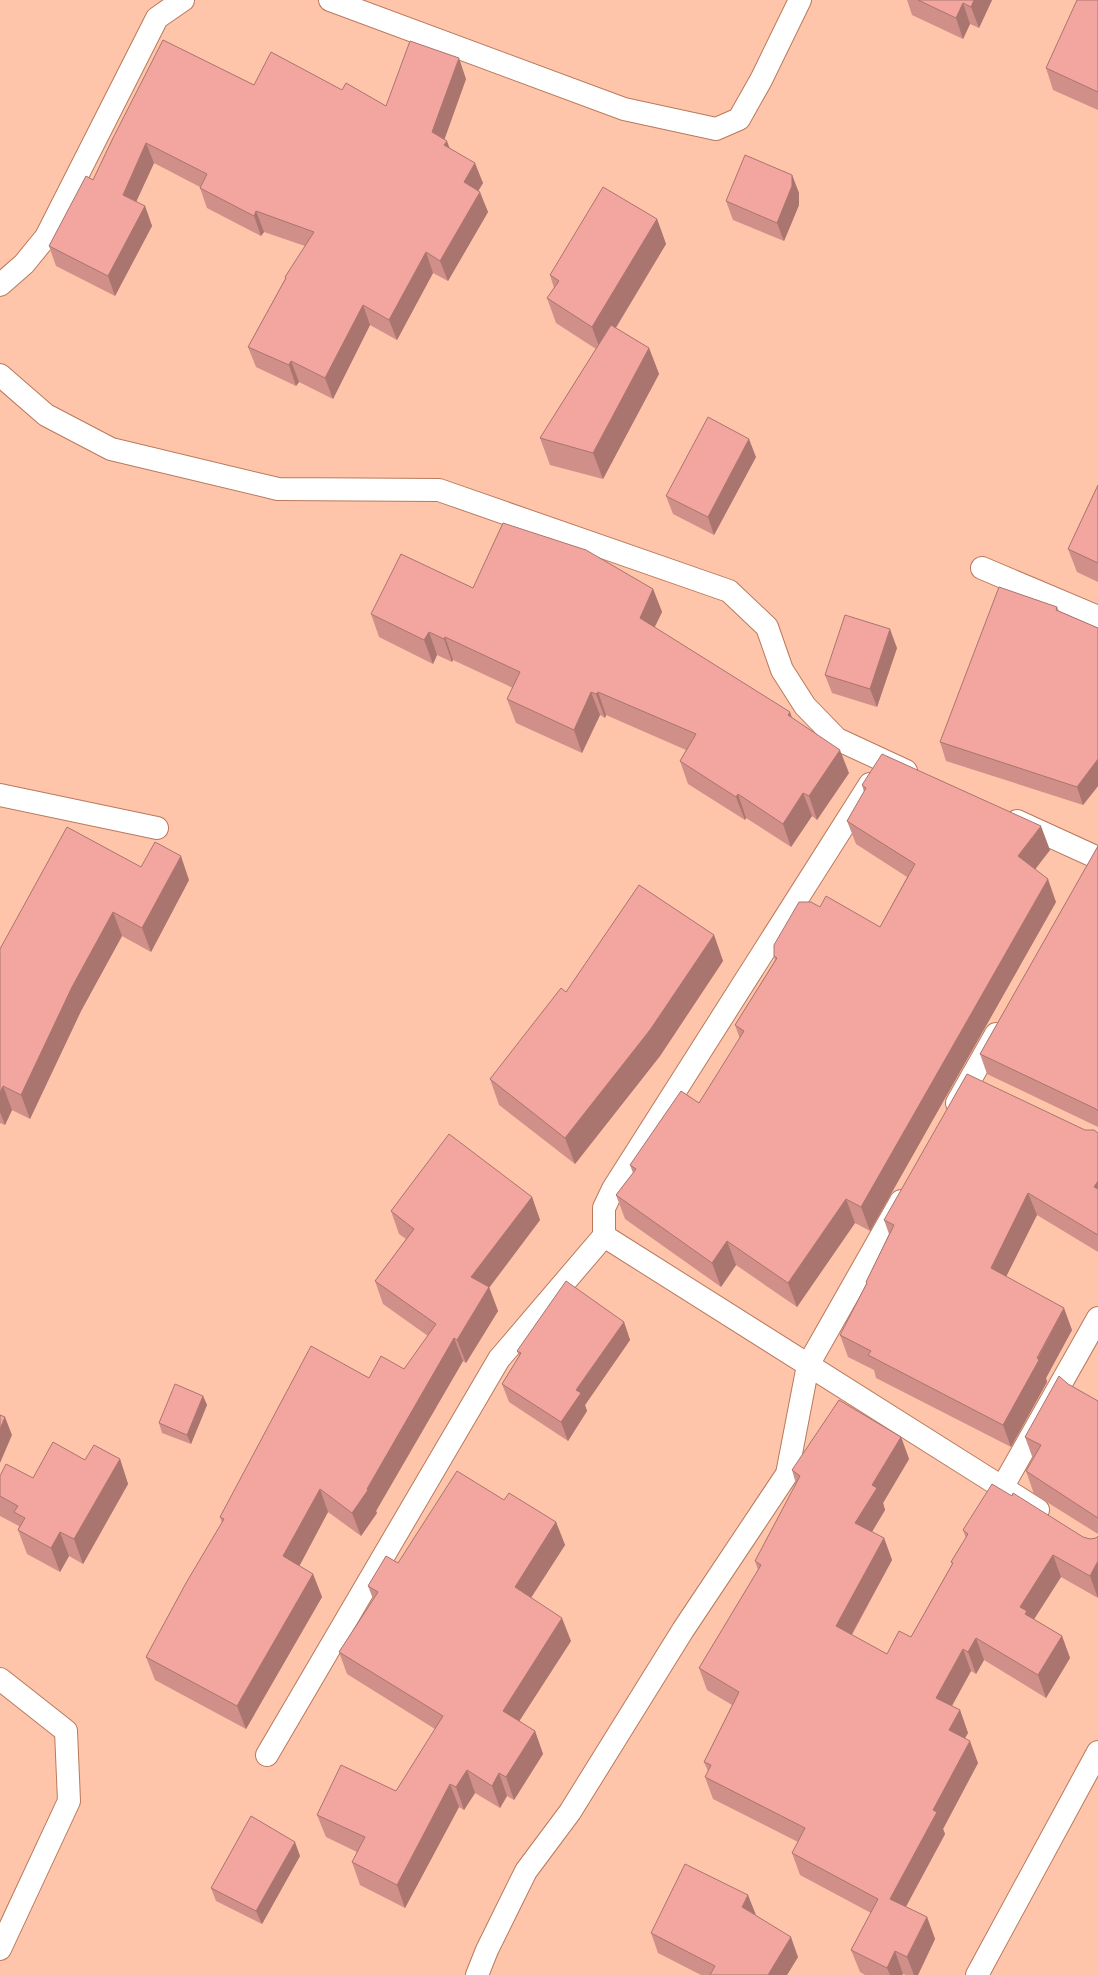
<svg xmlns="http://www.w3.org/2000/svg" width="1098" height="1975" viewBox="0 0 1098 1975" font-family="Georgia,serif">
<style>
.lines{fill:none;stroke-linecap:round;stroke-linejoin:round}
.minor-casing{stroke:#ba795b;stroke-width:24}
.minor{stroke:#fff;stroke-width:22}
.wall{fill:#d18f89}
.shaded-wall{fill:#aa746f}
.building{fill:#f3a69f;stroke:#aa746f}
</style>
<rect width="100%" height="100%" fill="#fec5ab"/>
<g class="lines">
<g class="minor-casing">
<path id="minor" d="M330 0 624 109 716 129 739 119 761 80 800 0
M0 285 24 264 46 237 157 18 183 0
M0 375 46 415 111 449 278 489 439 490 729 591 767 627 782 670 805 706 837 739 906 771
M982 568 1098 617
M870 784 613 1189 604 1208V1236L1038 1510
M0 795 157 828
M1017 821 1098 858
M957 1103 996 1034
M1002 1488 1098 1318
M0 1679 66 1731 69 1801 0 1949
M267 1755 499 1359 604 1236
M477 1975 487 1950 526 1871 570 1812 683 1630 787 1474 808 1365 901 1201
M977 1975 1098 1752"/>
</g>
<use href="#minor" class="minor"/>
</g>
<path class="wall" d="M907 0H992L979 28 970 24 963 39 912 15Z
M1098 0V110L1053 90 1046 68Z
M466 79 444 139 450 148 483 183 478 191 488 212 448 281 433 273 397 340 370 325 333 399 299 382 296 386 256 367 248 347 285 279V277L305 246 264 232 261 236 207 208 200 188V187L154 163 136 202 145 206 152 226 115 296 56 266 49 246 93 180 113 138 254 85 342 90 386 106Z
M792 175 799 193V205L784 241 733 220 726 201Z
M657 219 666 244 616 328 649 348 659 374 603 479 550 465 540 438 596 349 556 323 547 298 554 288 550 275Z
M756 457 714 535 673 514 666 496Z
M1098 485V582L1077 572 1068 549Z
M473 588 653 589 662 612 654 628 792 718 849 773 817 820 812 816 791 847 746 818 745 820 688 784 680 761 686 750 606 715 605 718 600 715 582 753 516 723 507 699 513 688 453 660 452 662 437 655 433 664 379 637 371 614Z
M1057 607 1059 611 1098 628V786L1083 805 946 761 940 742Z
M897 648 877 707 832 693 825 675Z
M862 785 1050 850 1035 869 1056 902 870 1231 855 1223 797 1307 736 1265 721 1287 625 1219 616 1195 633 1173 630 1165 699 1103 740 1039 735 1025 775 960 774 956 820 907 880 927 907 877 856 844 847 821 864 792Z
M1098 846V1127L987 1074 980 1054Z
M141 867 189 880 151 952 122 936 81 1011 30 1119 12 1110 5 1125 0 1123V949Z
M714 935 723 961 660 1056 575 1164 499 1105 490 1079 566 992Z
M1085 1130 1098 1133V1252L1037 1215 1006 1276 1072 1330 1046 1378 1047 1382 1011 1447 876 1378 874 1370 848 1357 840 1335 866 1284V1282L889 1234 884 1220Z
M532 1197 540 1220 489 1287 498 1311 466 1363 463 1361 376 1511 377 1513 361 1536 328 1512 299 1566 313 1574 322 1597 246 1729 155 1680 146 1657 222 1523 220 1517 369 1378 404 1369 428 1336 383 1304 375 1281 406 1239 399 1234 391 1211Z
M624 1322 630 1340 585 1405 587 1411 568 1441 509 1402 502 1384 519 1356 517 1351Z
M1068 1384 1098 1401V1534L1034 1494 1026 1471 1033 1459 1025 1437Z
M203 1396 207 1405 191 1444 162 1433 159 1423Z
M901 1437 909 1459 883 1503 885 1510 872 1532 884 1538 892 1560 852 1635 887 1654 911 1637 952 1564 951 1562 966 1538 963 1530 1012 1496 1083 1537 1090 1539 1096 1538 1098 1598 1061 1577 1034 1619 1062 1636 1070 1658 1046 1698 984 1660 976 1674 971 1671 952 1706 960 1710 968 1733 964 1738 978 1763 943 1829 945 1834 906 1907 927 1917 935 1939 918 1975H906L903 1974 902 1975H865L860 1972 851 1950 871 1913 800 1875 792 1853 798 1842 713 1799 705 1777 708 1771 704 1762 732 1705 707 1690 699 1668 758 1570 755 1561 796 1484 792 1470Z
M120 1459 128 1484 83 1564 69 1556 60 1572 27 1554 18 1530 19 1526 0 1516V1476L33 1478 85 1460Z
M504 1500 556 1522 565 1545 531 1598 571 1641 519 1721 535 1731 543 1754 514 1800 507 1796 500 1808 475 1793 464 1810 459 1807 405 1908 360 1885 352 1862 357 1852 326 1837 317 1815 396 1791 435 1729 347 1674 339 1652 373 1599 368 1586 398 1563Z
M300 1856 262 1924 216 1901 211 1888Z
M755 1915 798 1957 787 1975H701L658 1953 651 1933Z"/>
<path class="shaded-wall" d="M974 0H992L979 28 971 7Z
M963 3 970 24 963 39 956 18Z
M459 58 466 79 440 152 432 132Z
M447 141 454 161 444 145Z
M146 143 154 163 130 215 123 195Z
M475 163 483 183 471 203 464 182Z
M792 175 799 193V205L784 241 777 223Z
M480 192 488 212 448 281 440 261Z
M145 206 152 226 115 296 108 276Z
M256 211 264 232 261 236 254 216Z
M657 219 666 244 601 352 592 327Z
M426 252 433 273 397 340 389 320Z
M363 305 370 325 333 399 325 378Z
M649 348 659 374 603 479 593 453Z
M291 361 299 382 296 386 289 365Z
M749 439 756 457 714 535 708 517Z
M653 589 662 612 648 641 640 618Z
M890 629 897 648 877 707 870 689Z
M429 632 437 655 433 664 424 640Z
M445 637 453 660 452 662 444 639Z
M591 692 600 715 582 753 574 730Z
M598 692 606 715 605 718 596 694Z
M790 712 798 735 788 715Z
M840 750 849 773 817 820 809 796Z
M1098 759V786L1083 805 1077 787Z
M803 793 812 816 791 847 783 824Z
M738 794 746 818 745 820 736 797Z
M1041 826 1050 850 1027 880 1018 856Z
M181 856 189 880 151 952 142 928Z
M1048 879 1056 902 870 1231 861 1207Z
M113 912 122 936 81 1011 30 1119 21 1095 72 987Z
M714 935 723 961 660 1056 575 1164 565 1138Z
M3 1086 12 1110 5 1125 0 1112V1093Z
M1098 1181V1198L1094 1187Z
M1028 1193 1037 1215 999 1291 991 1268Z
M532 1197 540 1220 480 1300 471 1277Z
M846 1199 855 1223 797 1307 788 1283Z
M727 1241 736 1265 721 1287 712 1263Z
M489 1287 498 1311 466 1363 457 1340Z
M1064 1308 1072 1330 1046 1378 1047 1382 1011 1447 1003 1425Z
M624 1322 630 1340 585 1405 587 1411 568 1441 561 1422 576 1390Z
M454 1338 463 1361 376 1511 377 1513 361 1536 352 1513Z
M203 1396 207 1405 191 1444 187 1435Z
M5 1417 12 1435 0 1463V1429Z
M901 1437 909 1459 883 1503 885 1510 864 1545 855 1523 872 1485Z
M120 1459 128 1484 83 1564 74 1539Z
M320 1489 328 1512 292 1580 283 1556Z
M556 1522 565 1545 523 1610 515 1587Z
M60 1532 69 1556 60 1572 51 1548Z
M884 1538 892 1560 844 1648 836 1626Z
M1053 1555 1061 1577 1031 1624 1020 1607Z
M1098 1561V1598L1090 1576Z
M313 1574 322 1597 246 1729 237 1706Z
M562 1618 571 1641 511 1734 503 1711Z
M1062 1636 1070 1658 1046 1698 1038 1675Z
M976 1638 984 1660 976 1674 968 1652Z
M963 1649 971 1671 944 1720 936 1698Z
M960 1710 968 1733 957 1752 949 1730Z
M535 1731 543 1754 514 1800 506 1777Z
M970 1741 978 1763 943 1829 945 1834 898 1921 890 1899 933 1810Z
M467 1770 475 1793 464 1810 456 1787Z
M499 1773 507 1796 500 1808 492 1786Z
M450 1784 459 1807 405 1908 397 1885Z
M295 1842 300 1856 262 1924 256 1911Z
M748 1895 756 1915 742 1907Z
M927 1917 935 1939 918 1975H914L907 1957Z
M791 1937 798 1957 787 1975H768Z
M895 1951 903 1974 902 1975H890L887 1968Z"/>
<path class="building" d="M918 0H974L971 7 963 3 956 18Z
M1077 0H1098V92L1046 68Z
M163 40 254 85 271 52 342 90 346 83 386 106 410 41 459 58 432 132 447 141 444 145 475 163 464 182 480 192 440 261 426 252 389 320 363 305 325 378 291 361 289 365 248 347 286 278 285 277 314 232 256 211 254 216 200 188 207 174 146 143 123 195 145 206 108 276 49 246 86 176 93 180 113 138Z
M745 155 792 175V186L777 223 726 201Z
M603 187 657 219 592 327 547 298 559 281 550 275Z
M611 325 649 348 593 453 540 438Z
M708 417 749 439 708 517 666 496Z
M1098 485V563L1068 549Z
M503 523 586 550 653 589 640 618 790 712 788 715 840 750 809 796 803 793 783 824 738 794 736 797 680 761 696 734 598 692 596 694 591 692 574 730 507 699 520 672 445 637 444 639 429 632 424 640 371 614 401 554 473 588Z
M999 587 1057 607 1056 610 1098 628V759L1077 787 940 742Z
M845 615 890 629 870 689 825 675Z
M882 754 1041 826 1018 856 1048 879 861 1207 846 1199 788 1283 727 1241 712 1263 616 1195 636 1169 630 1165 681 1091 699 1103 744 1031 735 1025 777 958 774 956V945L799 902H811L820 907 826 896 880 927 915 864 847 821 866 788 862 785Z
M67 827 141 867 155 842 181 856 142 928 113 912 72 987 21 1095 3 1086 0 1093V949Z
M1098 846V1111L1096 1109 980 1054Z
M639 885 714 935 650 1030 565 1138 490 1079 561 988 566 992Z
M967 1074 1085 1130H1094L1098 1133V1181L1094 1187 1098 1189V1235L1028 1193 991 1268 1064 1308 1037 1358 1039 1360 1003 1425 868 1355 871 1351 840 1335 867 1283 866 1282 894 1225 884 1220Z
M449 1134 532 1197 471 1277 489 1287 457 1340 454 1338 367 1489 368 1490 352 1513 320 1489 283 1556 313 1574 237 1706 146 1657 186 1583 224 1519 220 1517 311 1346 369 1378 381 1356 404 1369 436 1324 375 1281 414 1229 391 1211Z
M566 1281 624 1322 576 1390 581 1393 561 1422 502 1384 521 1353 517 1351Z
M1059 1376 1068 1384 1098 1401V1518L1026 1471 1041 1445 1025 1437Z
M175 1384 203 1396 187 1435 159 1423Z
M839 1400 901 1437 872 1485 877 1488 855 1523 884 1538 836 1626 887 1654 899 1631 911 1637 953 1563 951 1562 968 1534 963 1530 992 1484 1012 1496 1013 1493 1083 1537 1090 1539 1096 1538 1098 1536V1561L1090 1576 1053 1555 1020 1607 1027 1611 1025 1614 1062 1636 1038 1675 976 1638 968 1652 963 1649 936 1698 960 1710 949 1730 970 1741 933 1810 937 1812 890 1899 927 1917 907 1957 895 1951 887 1968 851 1950 878 1899 792 1853 805 1828 705 1777 711 1765 704 1762 739 1692 699 1668 761 1565 755 1561 800 1476 792 1470Z
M0 1415 5 1417 0 1429Z
M53 1442 85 1460 94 1445 120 1459 74 1539 60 1532 51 1548 18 1530 25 1518 14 1512 18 1506 0 1496V1476L6 1464 33 1478Z
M457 1471 504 1500 509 1493 556 1522 515 1587 562 1618 503 1711 535 1731 506 1777 499 1773 492 1786 467 1770 456 1787 450 1784 397 1885 352 1862 365 1837 317 1815 341 1765 396 1791 443 1716 339 1652 378 1592 368 1586 386 1556 398 1563Z
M251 1816 295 1842 256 1911 211 1888Z
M685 1864 748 1895 742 1907 791 1937 768 1975H710L715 1966 651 1933Z"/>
</svg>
